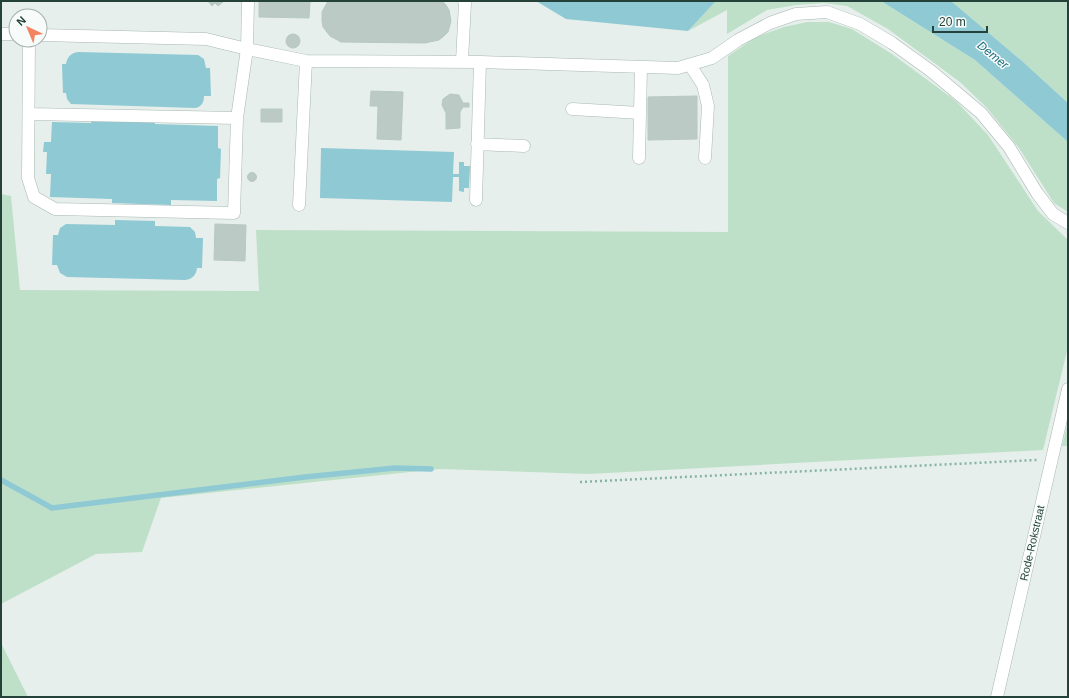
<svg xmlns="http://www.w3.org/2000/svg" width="1069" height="698" viewBox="0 0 1069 698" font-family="Arial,sans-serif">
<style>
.green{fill:#bfe0c8}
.water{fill:#8ec9d4}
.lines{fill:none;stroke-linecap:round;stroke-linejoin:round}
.stream{stroke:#8ec9d4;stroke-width:5.5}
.building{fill:#bbcac4;stroke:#b8c9c2}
.minor-casing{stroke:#a8b8b2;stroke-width:13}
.path{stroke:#86b3a5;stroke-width:2.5;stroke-dasharray:2 3;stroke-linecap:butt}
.minor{stroke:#fff;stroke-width:12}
.labels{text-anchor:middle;stroke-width:3;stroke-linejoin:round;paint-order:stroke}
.street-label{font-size:11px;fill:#24423a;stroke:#f7fbf9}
.water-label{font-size:12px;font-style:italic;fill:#1c6f80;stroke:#f7fbf9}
</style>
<rect width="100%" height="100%" fill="#e6efeb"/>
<path class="green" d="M716 1H881L975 60 1068 142V212L1054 203 1019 148 987 108 960 82 888 29 847 6 824 3 796 5 767 10 727 34V10L688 31Z
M950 1H1068V103L1022 61Z
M807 22H829L852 29 892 54 956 101 988 135 1038 211 1068 240V347L1043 450 589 474 439 469 161 498 142 552 96 554 1 604V194L11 196 20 290 259 291 256 230 728 232V56L756 37 784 27Z
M1068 422V446H1062Z
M1 643 28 697H1Z"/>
<path class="water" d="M536 1H716L688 31 566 19Z
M881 1H950L952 2 1022 61 1068 103V142L975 60Z
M78 52 198 55 204 59 206 68H210L211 96H204C204 103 201 107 195 108L71 104 67 99 66 93H63L62 64H66C67 57 71 53 78 52Z
M91 118 155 120V124L218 126V148L221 149 220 178 217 179V201L171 200V205L112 203V199L50 197 51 174H46L47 152H43L44 142H51L52 122 91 123Z
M321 148 454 152 453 174H459V162H464V166H470L469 188H464V192L459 191V177H453L452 202 320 198Z
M115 220 155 221V226L190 227 195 232 196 238H203L202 268H197C196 275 193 279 185 280L67 277 60 273 57 265H52L53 235H58L60 228 66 224 115 225Z"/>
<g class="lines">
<path class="stream" d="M1 480 52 508 305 477 395 468 431 469"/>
</g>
<path class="building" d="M208 1H224L218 6 215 3 212 6Z
M259 1H310L309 18 259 17Z
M328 1H442L446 5 449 10 451 21 448 32 444 36 439 40 425 43 341 42 330 36 323 27 322 21V12Z
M286 41a7 7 0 1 1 14 0a7 7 0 1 1-14 0Z
M371 91 403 92 401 140 377 139 378 106H370Z
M450 94 459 95 463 103H469V107H463L460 112V128L446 129V113L442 105 443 99Z
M697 96V139L648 140V97Z
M261 109H282V122H261Z
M247.5 177a4.5 4.5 0 1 1 9 0a4.5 4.5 0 1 1-9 0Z
M215 224 246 225 245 261 214 260Z"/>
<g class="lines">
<g class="minor-casing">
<path id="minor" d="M1 34H16
M40 35 206 39 247 49 306 61 480 62 678 68 712 58 738 40 770 23 796 14 827 12 860 24 892 43 931 71 981 113 1009 147 1037 193 1053 214 1068 223
M29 40 28 178 34 197 55 209 234 213 237 118 247 49 248 1
M462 61 465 3 464 1
M690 65 703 85 708 106 705 158
M572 109 640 113
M29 114 237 118
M477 144 524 146
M639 158 641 67
M476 200 480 62
M299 205 306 61
M997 697 1068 389"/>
</g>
<path class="path" d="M580 482 1037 460"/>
<use href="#minor" class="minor"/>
</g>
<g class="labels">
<g class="street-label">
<text transform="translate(1032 543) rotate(-77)" y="4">Rode-Rokstraat</text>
</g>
<g class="water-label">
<text transform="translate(993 55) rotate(39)" y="4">Demer</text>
</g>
</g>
<rect width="1069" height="698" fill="none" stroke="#24423a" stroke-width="4"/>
<g transform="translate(28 28) rotate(316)"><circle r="19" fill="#f7fbf9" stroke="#a3b1ad"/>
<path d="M0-3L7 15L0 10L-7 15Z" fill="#f4845f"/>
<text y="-6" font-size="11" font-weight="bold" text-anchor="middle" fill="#24423a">N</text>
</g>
<path d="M933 26v6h54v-6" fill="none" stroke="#24423a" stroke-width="2"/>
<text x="939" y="26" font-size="12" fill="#24423a" stroke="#f7fbf9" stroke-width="3" paint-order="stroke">20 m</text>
</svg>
